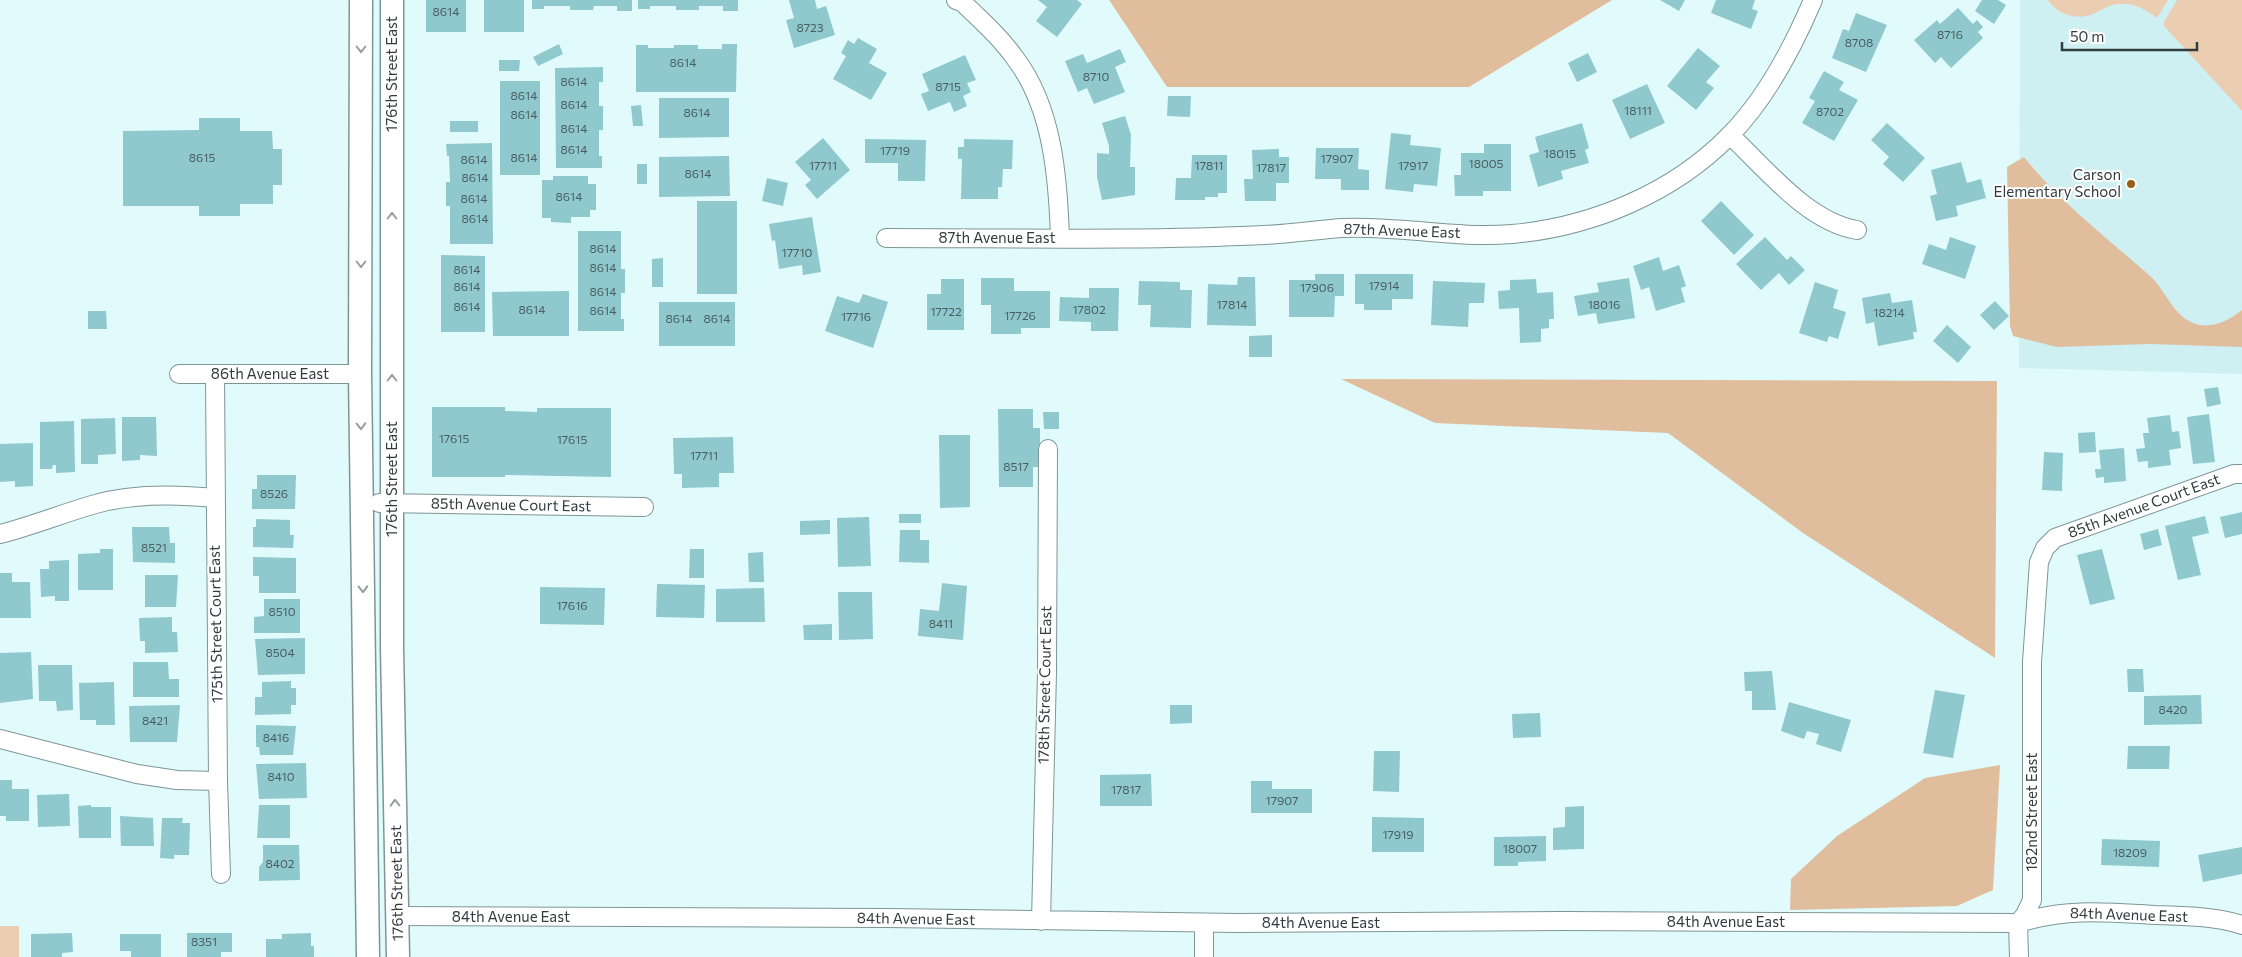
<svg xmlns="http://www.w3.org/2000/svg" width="2242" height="957" viewBox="0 0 2242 957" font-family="Commissioner,sans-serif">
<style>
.built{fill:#cef0f3}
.green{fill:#ebceb1}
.forest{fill:#e0be9d}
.building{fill:#8fc8cd}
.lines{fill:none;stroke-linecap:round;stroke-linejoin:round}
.minor-casing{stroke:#7e9597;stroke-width:20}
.major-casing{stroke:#7e9597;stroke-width:25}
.minor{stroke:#fff;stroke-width:18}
.major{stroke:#fff;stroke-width:22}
.oneway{stroke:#989e9e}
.poi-dot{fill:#965f18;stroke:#fff;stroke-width:2}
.labels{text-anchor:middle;stroke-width:4;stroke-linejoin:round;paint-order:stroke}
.number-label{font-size:12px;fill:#495f61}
.street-label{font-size:15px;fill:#323c3d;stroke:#fff}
.poi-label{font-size:15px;fill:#323c3d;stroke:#fff;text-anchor:end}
</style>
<rect width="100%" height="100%" fill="#e1fbfd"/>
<path class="built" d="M2020 0H2242V374L2019 368Z"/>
<path class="green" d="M2048 0H2168L2157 18C2145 9 2133 2 2118 4 2108 5 2101 11 2093 14 2076 21 2057 14 2048 0Z
M2177 0H2242V111L2164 26V22Z
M0 926H19V957H0Z"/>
<path class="forest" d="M1109 0H1612L1469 87H1167Z
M2024 157C2060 202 2106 237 2149 275 2167 291 2172 316 2196 324 2212 329 2230 320 2242 310V347L2150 344 2057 347 2013 336 2010 326 2007 167Z
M1341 379 1997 381 1995 658 1803 533 1668 433 1435 423Z
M2000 765 1993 890 1957 906 1790 910 1791 879 1837 836 1925 778Z"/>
<path class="building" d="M426 0H466V32H426Z
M484 0H524V32H484Z
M532 0H632V11H617V6H594L593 10H570V6H544V9H532Z
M638 0H738V11H723V6H699V10H676V6H650V9H638Z
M789 0H815L817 9 826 6 835 35 794 48 786 20 794 18Z
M1038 0H1077L1082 4 1057 37 1036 21 1047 7Z
M1660 0H1685L1679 11Z
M1716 0H1755L1752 9 1758 11 1751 29 1711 13Z
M1982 0H1998L2006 5 1994 24 1975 11Z
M1958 8 1973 24 1977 20 1983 27 1978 32 1983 38 1951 68 1941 57 1935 63 1914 40 1937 20 1940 24Z
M1856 13 1887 25 1866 72 1832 58 1843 29 1849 31Z
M858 38 877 49 869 63 887 73 871 100 833 79 846 56 841 53 848 40 854 44Z
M559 44 563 54 538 66 533 57Z
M722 44H737L736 92H636V45H648V48H674V45H698V49H722Z
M1698 48 1720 66 1706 82 1714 88 1696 110 1667 86Z
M1120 49 1126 62 1115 67 1125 92 1094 104 1087 88 1078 92 1065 61 1083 54 1087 63Z
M1588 53 1597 72 1577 82 1568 63Z
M965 55 976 80 967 83 971 92 963 96 967 106 954 112 950 102 928 111 921 94 929 91 922 74Z
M499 60H520L519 71H499Z
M603 67V82H599V106H603V130H599V156H602V168H556L555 68Z
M1824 71 1844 82 1839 90 1858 100 1834 141 1802 123 1815 101 1809 98Z
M500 81H540V175H500Z
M1647 84 1665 123 1630 139 1612 100Z
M1168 96H1191L1190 117 1167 116Z
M659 98H729V137L659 138Z
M641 105 643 126H633L631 106Z
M1125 116 1131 135 1130 167H1135V195L1102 200 1097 177V153L1109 154V146L1102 123Z
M199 118H240V131H272L273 149H282V185H273V204H240V216H199V206H123V131L199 130Z
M450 121H478V132H450Z
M1582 123 1589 148 1585 150 1589 163 1561 171 1563 179 1538 187 1529 155 1539 152 1535 137Z
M1887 123 1925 158 1903 182 1883 164 1889 157 1871 140Z
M1391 133 1411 135 1410 145 1441 148 1437 186 1414 184 1413 192 1385 189Z
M823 138 850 170 817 199 805 185 811 180 795 162Z
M865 139 926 140 925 181H898V163H865Z
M964 139 1013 140 1012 169H1003L1002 187H998V199H961L962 159H958V147H964Z
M492 143 493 244H450V206H446V182H450L449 156H447L446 144Z
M1484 144H1511V191H1483V196H1455L1454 175H1461V153H1484Z
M1316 148H1359L1358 169 1369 170V190H1341V179H1315Z
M1279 149V157H1289V183H1276V201H1245L1244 179H1253L1252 150Z
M1192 155H1227V193H1218V197H1205V200H1175L1176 178H1191Z
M729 156 730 196 659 197V157Z
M1961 162 1967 183 1981 179 1986 198 1956 206 1958 216 1936 221 1930 196 1937 194 1931 170Z
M637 164H647V184H637Z
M553 176H588V184H596V210H590V217H571V223L551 222V218H542V180H553Z
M767 178 788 183 783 206 762 201Z
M697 201H737V294H697Z
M1721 201 1754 235 1734 255 1701 221Z
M812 217 821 272 803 275 802 265 779 269 775 240 772 241 769 224Z
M578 231H621V269H625V293H621V319H624V331H578Z
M1765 237 1787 260 1791 256 1805 270 1789 285 1779 273 1761 290 1736 264Z
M1950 237 1976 246 1965 279 1922 264 1929 244 1946 250Z
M441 255 485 256V332H441Z
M1659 257 1663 271 1679 265 1686 286 1681 288 1685 302 1656 311 1649 287 1641 290 1633 266Z
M663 258V287H652V259Z
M1315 274H1344V296H1335L1334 317H1289V280H1315Z
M1355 274H1413V299H1392V310H1364V304H1355Z
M1238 277H1255L1256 326 1207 325 1208 284 1237 285Z
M981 278H1014V291H1050V328H1021V334H991V305H981Z
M1629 278 1635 318 1598 324 1596 313 1578 316 1574 296 1599 292 1597 283Z
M941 279H964V330H927V294H941Z
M1536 279 1537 293 1553 292 1554 319H1549V328L1541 329V342L1520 343 1519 308 1499 309 1498 291 1510 290V280Z
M1139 281 1180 282V290H1192L1191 328 1150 327 1151 305H1138Z
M1433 281 1485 283 1484 303H1469L1468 327 1431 325Z
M1815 282 1838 290 1833 308 1846 312 1838 339 1829 336 1827 342 1799 333Z
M1089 288H1119L1118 331H1091V322L1059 321 1060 297 1089 298Z
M569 291V336H493L492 292Z
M1890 293 1892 303 1912 300 1917 332H1913L1914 339 1878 346 1874 322 1866 324 1862 298Z
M863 294 888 302 873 348 825 331 837 296 859 303Z
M1995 301 2009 316 1994 330 1980 315Z
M659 302H735V346H659Z
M88 311H106L107 329H88Z
M1947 325 1971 347 1958 363 1933 341Z
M1272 335V357H1249V336Z
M2218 387 2221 404 2207 407 2204 389Z
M432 407H505V411L537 412V408H611V477L505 475V477H432Z
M998 409H1033V428H1040V467H1033V487H999Z
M1043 412H1059V429H1044Z
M2209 414 2215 462 2193 464 2187 417Z
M2170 415 2172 432 2179 431 2181 448 2169 450 2171 465 2148 468V461L2138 462 2136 449 2145 448 2143 433H2149L2147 418Z
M122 417H156L157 456 140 455V460L122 461Z
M115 418 116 454 98 455V464H81V419Z
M74 421 75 472 56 473V465H53L52 469H40V422Z
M2095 432 2096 452 2079 453 2078 433Z
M939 435H970V507L940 508Z
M733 437 734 473H719V487L682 488V474H674L673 438Z
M33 443V486L15 487V481L0 482V444Z
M2124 448 2126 481 2104 483V477L2096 478 2095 469H2101L2099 450Z
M2044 452 2063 453 2062 491 2042 490Z
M257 475H296L295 509H252V489H257Z
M2242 512V534L2225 538 2220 517Z
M899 514H921V523H899Z
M2205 516 2209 533 2192 537 2201 575 2178 580 2165 526Z
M869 517 871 566 838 567 837 518Z
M256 519 290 520V535H294L293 548 253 547V527H256Z
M830 520V534L800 535V521Z
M132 527H169L170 543H175V563L133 562Z
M2158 529 2162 545 2144 550 2140 534Z
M900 530H920V540H929V563L899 562Z
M100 549H113V590H78V554L100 553Z
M690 549H704V578H689Z
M2102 549 2115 599 2090 605 2077 555Z
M763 552 764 582H749L748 553Z
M253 557 296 558V593H259V576H253Z
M69 560V601H55V596L41 597 40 569H49V561Z
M0 573H12V582H30L31 618H0Z
M145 575H178L176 607H145Z
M942 583 967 586 963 640 918 636 920 609 939 611Z
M657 584 705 585 704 618 656 617Z
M540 587 605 588 604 625 540 624Z
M764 588 765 622H716V589Z
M838 592H872L873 639 839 640Z
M264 599H300V633H254V617L264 616Z
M172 617V632H177L178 652 145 653V641H140L139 618Z
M832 624V640H804L803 625Z
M305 638V674L258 675 255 639Z
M31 652 33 699 0 703V653Z
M133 662H168L169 679H179V697H133Z
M38 665H72L73 710 57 711 56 701H39Z
M2127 669H2143L2144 692H2128Z
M1772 671 1776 710H1752V691H1745L1744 672Z
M291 681V688H296V705H291V714L255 715V697H262V682Z
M114 682 115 725H96V720H80L79 683Z
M1935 690 1965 695 1953 758 1923 753Z
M2201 695 2202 724 2144 725V696Z
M1789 702 1851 720 1841 752 1816 744 1819 734 1807 731 1804 739 1781 731Z
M180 705 177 742H130L129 706Z
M1170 705H1192V723L1170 724Z
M1540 713 1541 737 1513 738 1512 714Z
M256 725 296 726 293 755H260L259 747H256Z
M2128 746H2170L2169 769H2127Z
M1374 751H1400L1399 792 1373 791Z
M306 763 307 798 259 799 256 764Z
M1151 774 1152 806H1100V775Z
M0 780H12V789H29V821H6V816H0Z
M1251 781H1272V789H1312V813H1251Z
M69 794 70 826 38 827 37 795Z
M91 805V807H111V838H79L78 806Z
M259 805H290V838H257Z
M1584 806V849L1553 850V828L1565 827V807Z
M120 816 153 818 154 846H121Z
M1372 817 1424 818V852H1372Z
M162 818H183L182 823H190L189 855H174V859L160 858Z
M1546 836V861L1518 862V866H1494V837Z
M2102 839 2160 841 2159 867 2101 865Z
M263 845H299L300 880 259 881V867L263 862Z
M2242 847V874L2203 882 2198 855Z
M72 933 73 952 62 953V957H31V934Z
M187 933H232V952H221V957H187Z
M311 933V946H314V957H266V939H282V934Z
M120 934H161V957H131V951H120Z"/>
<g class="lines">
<g class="minor-casing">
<path id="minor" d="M956 0 962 2C981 20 1000 37 1015 58 1053 108 1058 178 1060 238
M1730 135C1766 169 1808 222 1857 230
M886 238C1012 238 1138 241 1264 235 1290 234 1316 230 1341 228 1398 225 1455 239 1512 234 1592 227 1673 193 1729 136 1766 99 1793 47 1813 0
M179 374H360
M215 374 218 781 221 874
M379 503 644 507
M0 534C32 526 61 514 92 505 131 493 175 494 215 498
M0 739 137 774 177 780 218 781
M397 916 887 918 1238 923 1562 921 2018 923C2066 908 2106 912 2155 915 2184 916 2214 916 2242 925
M1041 921 1047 672 1048 449
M1204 923V957
M2019 957 2018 923 2025 915 2032 900V662L2039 562 2045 548 2055 538 2234 474H2242"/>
</g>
<g class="major-casing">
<path id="major" d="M361 0 360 374 368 957
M392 0V648L398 957"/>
</g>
<use href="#minor" class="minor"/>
<use href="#major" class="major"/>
</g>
<defs><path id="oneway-chevron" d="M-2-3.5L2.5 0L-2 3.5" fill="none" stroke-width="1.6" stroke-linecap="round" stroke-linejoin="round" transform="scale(1.25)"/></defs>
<g class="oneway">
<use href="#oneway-chevron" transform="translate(361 49) rotate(90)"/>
<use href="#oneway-chevron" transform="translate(392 216) rotate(-90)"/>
<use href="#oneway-chevron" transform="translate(361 264) rotate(90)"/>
<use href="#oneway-chevron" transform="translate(392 378) rotate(-90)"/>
<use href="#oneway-chevron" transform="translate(361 426) rotate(89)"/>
<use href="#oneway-chevron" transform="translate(363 589) rotate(89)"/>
<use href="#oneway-chevron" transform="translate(395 803) rotate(-91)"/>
</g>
<circle class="poi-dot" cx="2131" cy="184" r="5"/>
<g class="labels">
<g class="number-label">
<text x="446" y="16">8614</text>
<text x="810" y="32">8723</text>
<text x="1950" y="39">8716</text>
<text x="1859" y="47">8708</text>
<text x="683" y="67">8614</text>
<text x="1096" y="81">8710</text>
<text x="574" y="86">8614</text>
<text x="948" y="91">8715</text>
<text x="524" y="100">8614</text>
<text x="574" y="109">8614</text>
<text x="1638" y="115">18111</text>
<text x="1830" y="116">8702</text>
<text x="697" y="117">8614</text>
<text x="524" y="119">8614</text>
<text x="574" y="133">8614</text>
<text x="574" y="154">8614</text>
<text x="895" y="155">17719</text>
<text x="1560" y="158">18015</text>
<text x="202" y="162">8615</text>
<text x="524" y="162">8614</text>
<text x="1337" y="163">17907</text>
<text x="474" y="164">8614</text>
<text x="1486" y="168">18005</text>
<text x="823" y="170">17711</text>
<text x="1209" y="170">17811</text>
<text x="1413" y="170">17917</text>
<text x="1271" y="172">17817</text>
<text x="698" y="178">8614</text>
<text x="475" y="182">8614</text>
<text x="569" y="201">8614</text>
<text x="474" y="203">8614</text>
<text x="475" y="223">8614</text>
<text x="603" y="253">8614</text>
<text x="797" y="257">17710</text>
<text x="603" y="272">8614</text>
<text x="467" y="274">8614</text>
<text x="1384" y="290">17914</text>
<text x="467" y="291">8614</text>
<text x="1317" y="292">17906</text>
<text x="603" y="296">8614</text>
<text x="1232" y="309">17814</text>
<text x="1604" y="309">18016</text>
<text x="467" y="311">8614</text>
<text x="532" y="314">8614</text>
<text x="1089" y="314">17802</text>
<text x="603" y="315">8614</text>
<text x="946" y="316">17722</text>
<text x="1889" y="317">18214</text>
<text x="1020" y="320">17726</text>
<text x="856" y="321">17716</text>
<text x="679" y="323">8614</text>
<text x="717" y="323">8614</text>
<text x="454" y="443">17615</text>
<text x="572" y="444">17615</text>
<text x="704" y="460">17711</text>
<text x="1016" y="471">8517</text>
<text x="274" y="498">8526</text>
<text x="154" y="552">8521</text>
<text x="572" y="610">17616</text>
<text x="282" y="616">8510</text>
<text x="941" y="628">8411</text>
<text x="280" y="657">8504</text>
<text x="2173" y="714">8420</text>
<text x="155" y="725">8421</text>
<text x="276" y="742">8416</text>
<text x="281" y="781">8410</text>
<text x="1126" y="794">17817</text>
<text x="1282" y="805">17907</text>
<text x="1398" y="839">17919</text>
<text x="1520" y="853">18007</text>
<text x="2130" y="857">18209</text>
<text x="280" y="868">8402</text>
<text x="204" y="946">8351</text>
</g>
<g class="street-label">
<text transform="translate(392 74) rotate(-90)" y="5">176th Street East</text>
<text transform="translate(1402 231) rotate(2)" y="5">87th Avenue East</text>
<text x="997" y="243">87th Avenue East</text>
<text x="270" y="379">86th Avenue East</text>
<text transform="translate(392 479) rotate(-90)" y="5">176th Street East</text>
<text transform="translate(511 505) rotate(1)" y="5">85th Avenue Court East</text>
<text transform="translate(2144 506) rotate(-20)" y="5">85th Avenue Court East</text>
<text transform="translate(216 624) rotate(-91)" y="5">175th Street Court East</text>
<text transform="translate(1045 685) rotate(-89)" y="5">178th Street Court East</text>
<text transform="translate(2032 812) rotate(-90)" y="5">182nd Street East</text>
<text transform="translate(397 883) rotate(-91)" y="5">176th Street East</text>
<text transform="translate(2129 915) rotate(2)" y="5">84th Avenue East</text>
<text x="511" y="922">84th Avenue East</text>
<text transform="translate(916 919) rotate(1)" y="5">84th Avenue East</text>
<text x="1726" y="927">84th Avenue East</text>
<text x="1321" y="928">84th Avenue East</text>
</g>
<g class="poi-label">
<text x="2121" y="180">Carson<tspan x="2121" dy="17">Elementary School</tspan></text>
</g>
</g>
<path d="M2062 42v8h135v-8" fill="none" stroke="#323c3d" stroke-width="2.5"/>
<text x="2070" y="42" font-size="15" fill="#323c3d" stroke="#ffffff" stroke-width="4" paint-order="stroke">50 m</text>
</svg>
